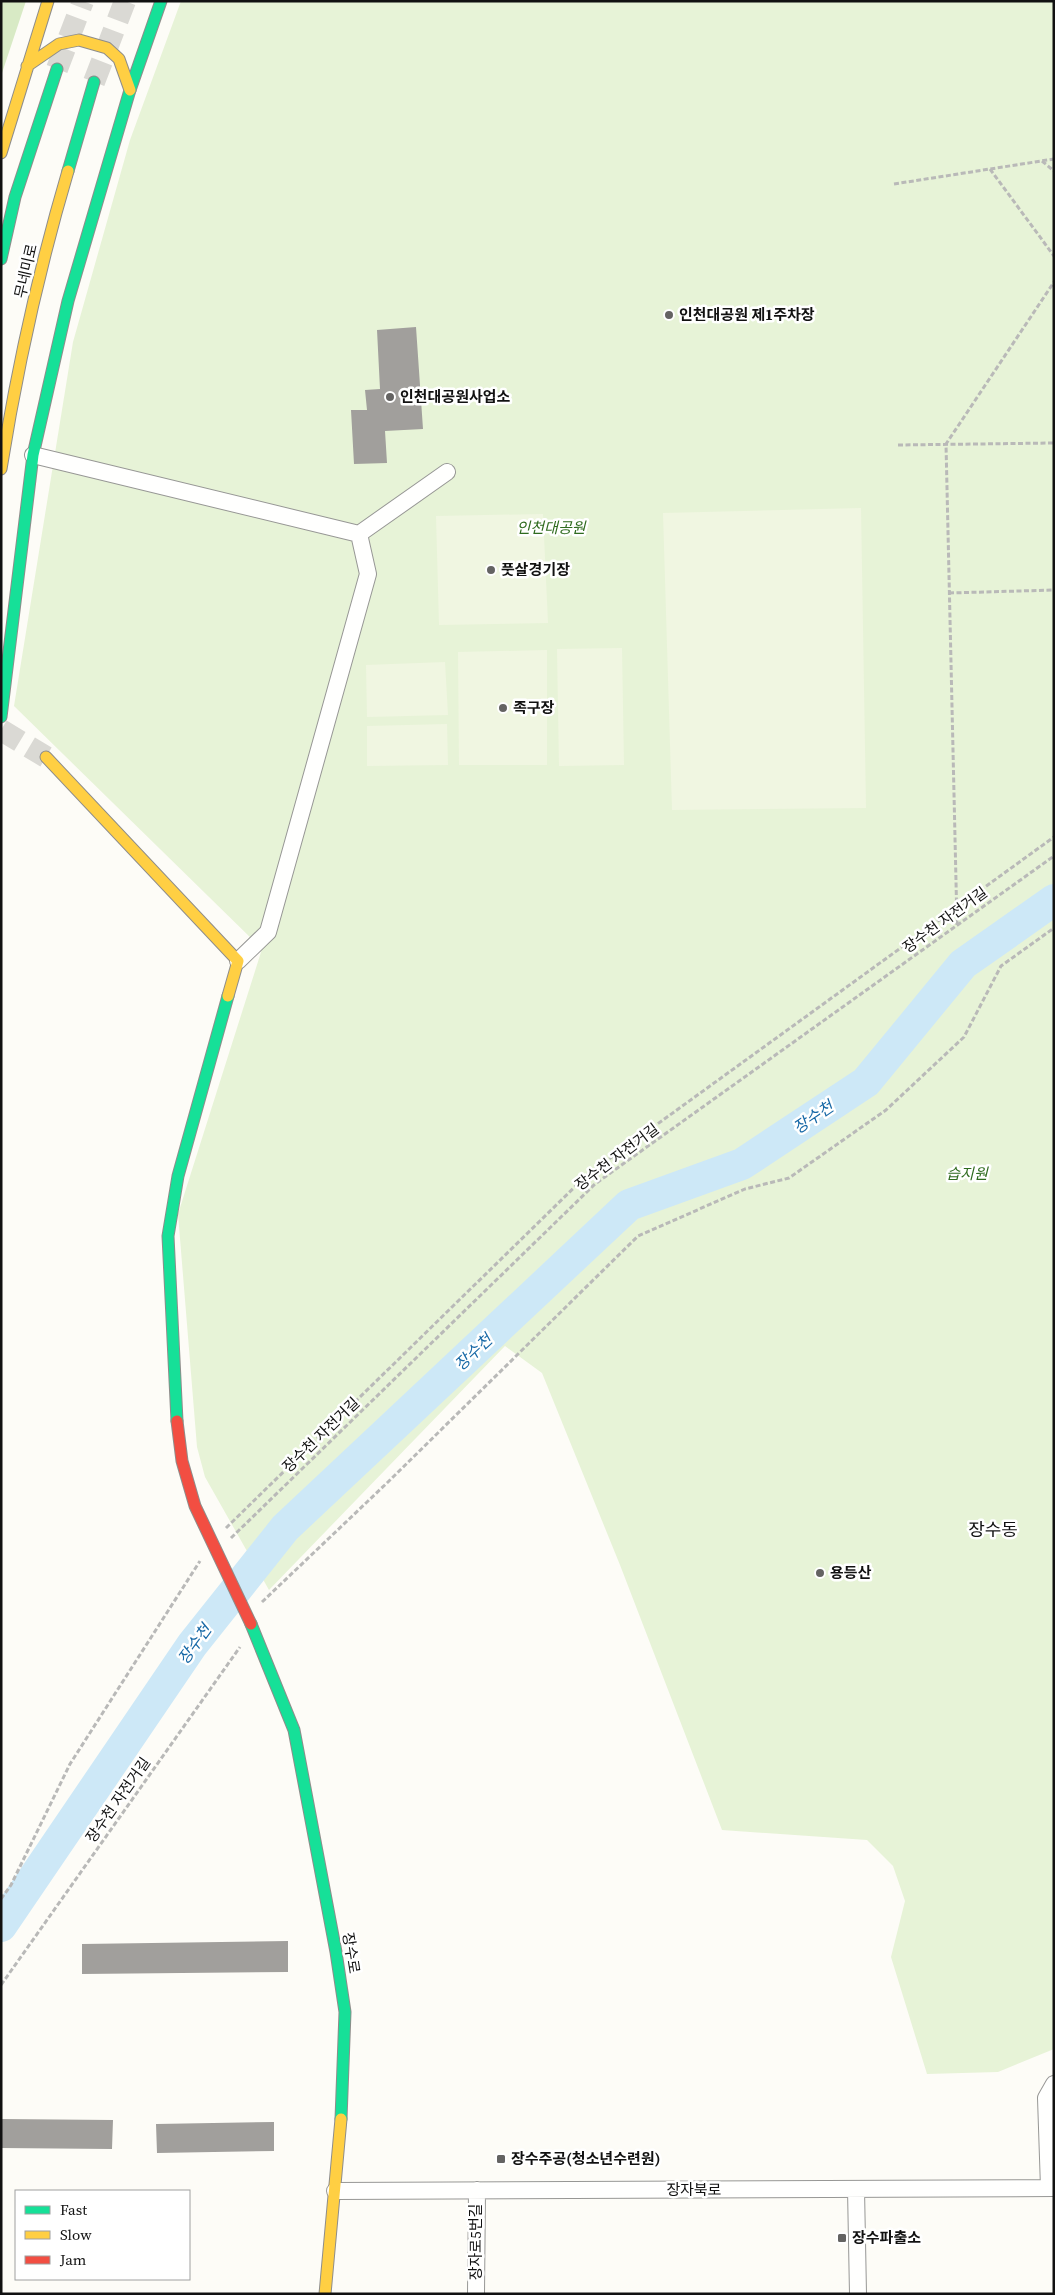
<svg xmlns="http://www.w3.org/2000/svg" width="1055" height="2295" viewBox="0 0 1055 2295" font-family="'Source Serif 4','Noto Sans KR',serif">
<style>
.green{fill:#e7f3d7}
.forest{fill:#d8eac5}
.pitch{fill:#f0f6e1}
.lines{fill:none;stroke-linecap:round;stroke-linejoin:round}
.river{stroke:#cde8f7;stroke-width:32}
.building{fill:#a19f9c}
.secondary-tunnel{stroke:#dad9d4;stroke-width:22;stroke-dasharray:22 11;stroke-linecap:butt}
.street-casing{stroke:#979795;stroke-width:18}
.fast-casing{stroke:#8e8d8b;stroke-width:13}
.slow-casing{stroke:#8e8d8b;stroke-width:13}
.jam-casing{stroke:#8e8d8b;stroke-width:13}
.path{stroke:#b9b9b8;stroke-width:3;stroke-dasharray:5 2.5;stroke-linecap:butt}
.street{stroke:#fffffe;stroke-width:16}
.fast{stroke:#16e098;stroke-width:11}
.slow{stroke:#ffcf43;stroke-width:11}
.jam{stroke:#f24e42;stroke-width:11}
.poi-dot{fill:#646362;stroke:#fff;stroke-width:2}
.labels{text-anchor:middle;stroke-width:5;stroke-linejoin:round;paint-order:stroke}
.street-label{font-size:15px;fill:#111;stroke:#fff}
.poi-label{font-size:15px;font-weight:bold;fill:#111;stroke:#fff;text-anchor:start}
.park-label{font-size:15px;font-style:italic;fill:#2f6b1f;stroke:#fff}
.water-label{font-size:16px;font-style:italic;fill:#1768a6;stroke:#fff}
.quarter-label{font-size:18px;fill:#111;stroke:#fff}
</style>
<rect width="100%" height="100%" fill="#fdfcf7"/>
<path class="green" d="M181 1H1054V2049L998 2072 927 2074 891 1957 905 1901 893 1866 867 1840 722 1830 620 1565 542 1373 505 1346 269 1590 205 1477 197 1447 178 1214 262 949 14 706 73 342 130 140Z"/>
<path class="forest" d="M1 1H26L1 76Z"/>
<path class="pitch" d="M861 508 866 808 672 810 663 513Z
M543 514 548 623 439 625 436 516Z
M622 648 624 765 559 766 557 649Z
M547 650V765H459L458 652Z
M445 662 448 715 367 717 366 665Z
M447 724 448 765 367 766V726Z"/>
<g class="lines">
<path class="river" d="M1 1926 192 1645 285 1528 629 1205 742 1164 866 1082 963 964 1054 900"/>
</g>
<path class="building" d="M416 327 423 429 385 431 387 463 354 464 351 410H367L365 390 380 389 377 330Z
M288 1941V1972L82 1974V1944Z
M1 2119 113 2120 112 2149 1 2148Z
M274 2122V2151L157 2153 156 2124Z"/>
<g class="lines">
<path class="secondary-tunnel" d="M57 69 83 1
M94 82 125 1
M1 730 46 757"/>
<g class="street-casing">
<path id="street" d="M33 455 359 534 447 472
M238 961 268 932 368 574 359 534
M1049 2188 1046 2098 1054 2084
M856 2189 858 2294
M335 2191 1054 2188
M476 2294 477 2190"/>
</g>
<g class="fast-casing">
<path id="fast" d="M68 171 94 82
M1 259 15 197 57 69
M1 717 33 455 68 301 130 90 161 1
M177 1421 168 1236 178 1176 228 996
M251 1624 294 1730 336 1952 345 2012 341 2119"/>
</g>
<g class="slow-casing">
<path id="slow" d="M27 66 59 44 79 40 107 48 119 59 130 90
M1 153 48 1
M1 469C17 369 39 269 68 171
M46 757 238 961 228 996
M325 2294 341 2119"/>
</g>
<g class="jam-casing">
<path id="jam" d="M177 1421 182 1461 195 1506 251 1624"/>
</g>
<path class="path" d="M1042 161 1054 171
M990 169 1054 256
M894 184 1054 159
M898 445 1054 443
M949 593 1054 590
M957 925 946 444 1054 282
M226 1528 587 1175 1054 837
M231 1538 595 1184 1054 856
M262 1602 388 1482 638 1236 745 1189 789 1178 886 1110 964 1037 1001 966 1054 928
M1 1899 11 1885 70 1764 200 1561
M1 1985 240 1647"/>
<use href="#street" class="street"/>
<use href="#fast" class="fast"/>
<use href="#slow" class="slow"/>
<use href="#jam" class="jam"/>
</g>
<g class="poi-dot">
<circle cx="669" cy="315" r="5"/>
<circle cx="390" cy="397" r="5"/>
<circle cx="491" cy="570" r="5"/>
<circle cx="503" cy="708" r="5"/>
<circle cx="820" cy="1573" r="5"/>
<rect x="496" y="2154" width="10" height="10" rx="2.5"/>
<rect x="837" y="2233" width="10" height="10" rx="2.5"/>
</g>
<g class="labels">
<g class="street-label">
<text transform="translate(26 271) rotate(-77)" y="5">무네미로</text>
<text transform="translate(945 920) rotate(-36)" y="5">장수천 자전거길</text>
<text transform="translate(617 1157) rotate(-37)" y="5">장수천 자전거길</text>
<text transform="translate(321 1435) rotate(-44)" y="5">장수천 자전거길</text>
<text transform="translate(118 1800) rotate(-55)" y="5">장수천 자전거길</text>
<text transform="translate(351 1953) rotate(81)" y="5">장수로</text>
<text x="694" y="2195">장자북로</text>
<text transform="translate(476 2242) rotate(-90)" y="5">장자로5번길</text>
</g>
<g class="poi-label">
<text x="679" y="320">인천대공원 제1주차장</text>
<text x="400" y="402">인천대공원사업소</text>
<text x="501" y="575">풋살경기장</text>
<text x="513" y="713">족구장</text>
<text x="830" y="1578">용등산</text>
<text x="511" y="2164">장수주공(청소년수련원)</text>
<text x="852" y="2243">장수파출소</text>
</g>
<g class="park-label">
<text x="551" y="533">인천대공원</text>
<text x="967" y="1179">습지원</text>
</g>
<g class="water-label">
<text transform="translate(813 1117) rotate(-34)" y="6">장수천</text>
<text transform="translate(473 1352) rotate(-43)" y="6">장수천</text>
<text transform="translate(194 1644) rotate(-54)" y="6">장수천</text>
</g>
<g class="quarter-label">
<text x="993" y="1536">장수동</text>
</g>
</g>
<rect width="1055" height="2295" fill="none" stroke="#111111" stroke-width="5"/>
<rect x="15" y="2190" width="175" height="90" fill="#ffffff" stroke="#a0a0a0"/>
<rect x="25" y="2206" width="25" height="8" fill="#16e098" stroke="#a0a0a0"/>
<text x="60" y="2215" font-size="15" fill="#111111">Fast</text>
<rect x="25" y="2231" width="25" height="8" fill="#ffcf43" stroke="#a0a0a0"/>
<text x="60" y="2240" font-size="15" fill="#111111">Slow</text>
<rect x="25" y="2256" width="25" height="8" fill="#f24e42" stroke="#a0a0a0"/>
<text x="60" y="2265" font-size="15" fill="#111111">Jam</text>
</svg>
